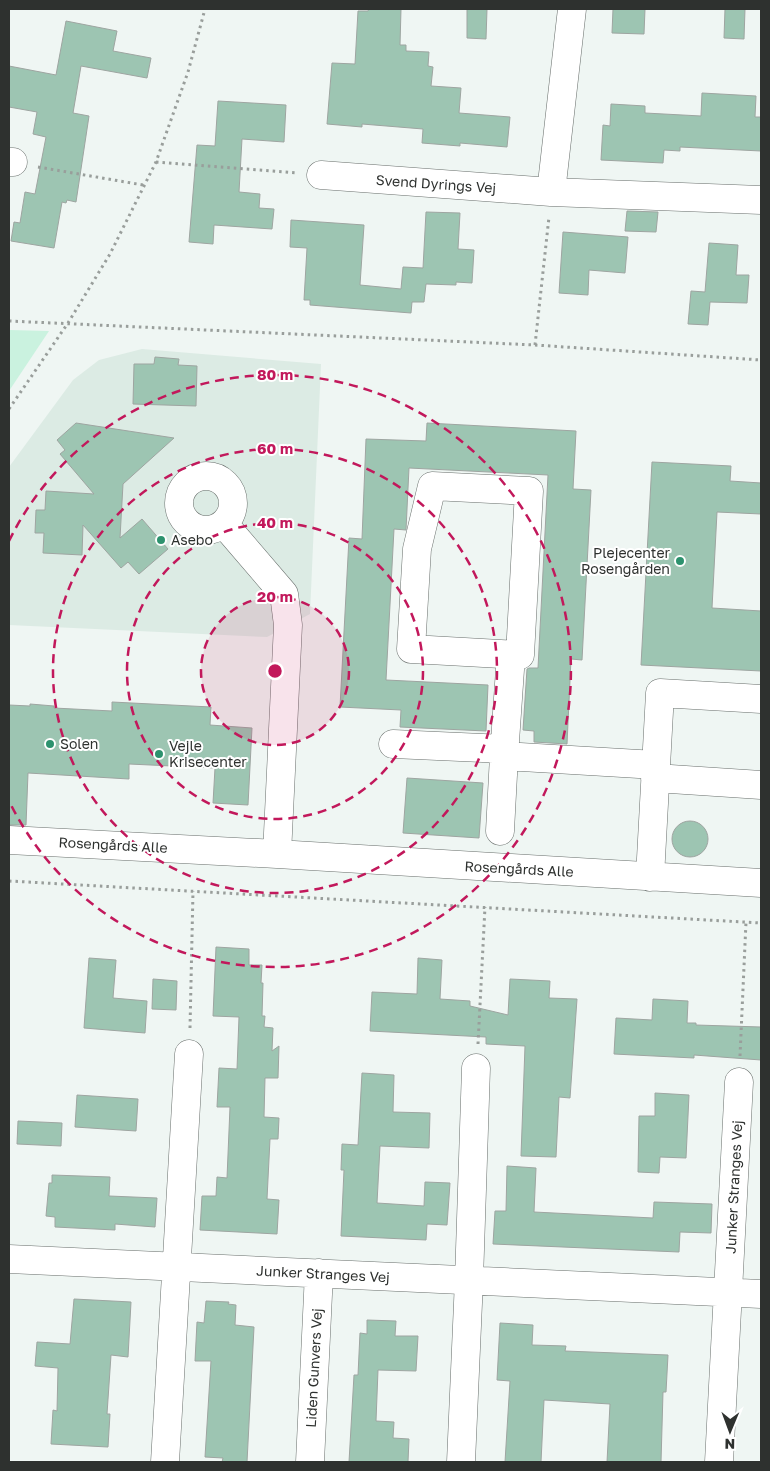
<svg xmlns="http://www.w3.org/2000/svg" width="770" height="1471" viewBox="0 0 770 1471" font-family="'Golos Text',sans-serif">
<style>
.built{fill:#dcebe4}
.green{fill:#caf2df}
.building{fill:#9dc5b2;stroke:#9ea5a1}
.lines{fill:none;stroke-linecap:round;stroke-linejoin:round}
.minor-casing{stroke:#696f6c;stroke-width:29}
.path{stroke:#999e9b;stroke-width:3;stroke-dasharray:2.5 4;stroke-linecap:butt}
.minor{stroke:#fff;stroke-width:28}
.ring{fill:none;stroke:#c2185b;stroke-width:2.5;stroke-dasharray:9 6}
.poi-dot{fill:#2d926e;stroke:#fff;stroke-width:2}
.labels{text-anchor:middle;stroke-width:4;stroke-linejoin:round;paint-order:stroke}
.street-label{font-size:14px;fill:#2e312f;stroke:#fff}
.poi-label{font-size:14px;fill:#2e312f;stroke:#fff;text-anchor:start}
.centre{fill:#c2185b;stroke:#fff;stroke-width:2.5}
.ring-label{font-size:15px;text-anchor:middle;font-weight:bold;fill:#c2185b;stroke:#fff;stroke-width:4;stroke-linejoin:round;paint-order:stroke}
</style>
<rect width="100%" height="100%" fill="#eff6f3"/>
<path class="built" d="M142 349 321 364 310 614 267 637 9 625V467L73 380 99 360Z"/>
<path class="green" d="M9 330 49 331 9 391Z"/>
<path class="building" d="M369 9H401L400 45H406V51L429 52 428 66 433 67 431 86 461 88 459 113 510 117 507 147 460 143V146L422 143 423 129 362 124V127L327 124 332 63 355 64 358 11H368Z
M467 9H487L486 39 467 38Z
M613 9H645L644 34 612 33Z
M725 9H745L744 39 724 38Z
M66 21 117 31 113 51 151 58 147 78 81 66 73 113 89 116 76 202 67 200 66 203 62 202 54 248 11 241 14 222 20 223 25 192 35 194 46 137 33 134 37 112 9 107V66L56 75Z
M702 93 756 96 755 117H761V151L680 147V151L664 150 663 163 601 160 603 125 610 126 611 104 645 106V113L701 116Z
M218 101 286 105 284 142 242 139 239 192 260 194 259 208 274 209 272 229 214 225 213 244 189 242 197 145 215 146Z
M627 211 658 212 656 232 625 231Z
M426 212 460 213 458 249 474 250 472 283 456 282V285L426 284 424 302H412L411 313 310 305V300H304L307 248 290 247 291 220 364 225 360 285 401 289 403 267 423 268Z
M563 232 628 237 625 273 589 270 588 295 559 293Z
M709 243 738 245 736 275H749L747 303 710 302 708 325 688 324 691 291 705 292Z
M155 357 179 359 178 365 197 366 196 406 133 404 134 364H154Z
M76 423 174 438 123 484 120 538 142 519 168 549 139 574 128 562 121 568 83 525 82 555 43 553 44 533H35L36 510H45L46 491 94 494 60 454 65 450 57 440Z
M427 423 576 431 573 489 591 490 582 660 571 659 567 744 534 742V731L523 730 527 669 529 668H538L548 475 409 468 406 530 394 529 386 680 488 685 486 731 400 727 401 710 340 707 349 538 362 539 366 439 426 441Z
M652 462 731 466 730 481 761 483V514L717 512 712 608 761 611V671L641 665Z
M112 702 211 707 210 725 252 728 248 805 213 803 215 768 129 764V779L28 773 26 825H9V705L30 706V704L54 706V708L112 711Z
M407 778 483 783 479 838 403 833Z
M672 839a18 18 0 1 1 36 0a18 18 0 1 1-36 0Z
M216 947 249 949V965H262L261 983H263L262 1016H265L264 1027 273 1028 272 1051 279 1046 278 1078H265L264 1117 279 1118 278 1139H270L267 1199 279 1200 277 1234 200 1230 202 1196H216L217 1177 227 1178 230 1107H217L219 1068 237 1069 239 1017 213 1016Z
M89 958 116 960 113 998 147 1001 145 1033 84 1028Z
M418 958 442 960 440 999 470 1001V1006L508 1015 510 979 550 981 549 998 577 999 570 1098 559 1097 556 1157 521 1156 525 1046 486 1044V1037L370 1031 372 992 417 994Z
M153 979 177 981 176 1010 152 1009Z
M653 999 688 1001 687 1023H696V1025L761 1027V1060L694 1055V1058L614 1054 616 1018 652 1020Z
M362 1073 394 1075 393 1112 430 1113 429 1148 380 1146 377 1203 424 1206 425 1182 450 1183 447 1225 427 1224 426 1240 341 1236 344 1170H341L342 1144 358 1145Z
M655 1093 689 1095 686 1158 660 1157 659 1173 638 1172 639 1116H655Z
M77 1095 138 1099 136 1131 75 1127Z
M18 1121 62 1123 61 1146 17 1144Z
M507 1166 536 1168 534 1212 653 1218 654 1202 712 1204 711 1233 680 1232 679 1252 493 1244 495 1211H506Z
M52 1175 110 1177 109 1196 157 1198 155 1227 115 1224V1230L55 1227V1217L46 1216 49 1183H52Z
M74 1299 131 1302 128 1357 111 1355 107 1414H110L108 1447 51 1444 53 1410 57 1411 58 1368 35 1366 37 1342 70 1344Z
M206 1301 229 1302 228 1304 236 1305 235 1325 254 1327 247 1462H222L223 1458 205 1457 211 1361H195L197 1322 204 1323Z
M367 1320 396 1321 395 1336H418L416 1371 378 1370 376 1421 394 1422 393 1438 409 1439 408 1462H349L354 1375H358L360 1333 367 1334Z
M500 1323 533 1325 532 1345 566 1346 565 1351 668 1355 666 1392H663L661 1462H607L610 1404 544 1400 541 1462H505L510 1381 497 1380Z"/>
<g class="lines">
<g class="minor-casing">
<path id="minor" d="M9 162H13
M321 175 551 192 761 200
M551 192 572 9
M179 503a27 27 0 1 1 54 0a27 27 0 1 1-54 0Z
M432 486 529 491 520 655 411 649 417 549Z
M224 524 284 594 288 625 277 854
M393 744 505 749
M504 756 511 655
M655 778 761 785
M500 831 504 756 656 765
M9 840 277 854 761 883
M650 877 660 693 761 699
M9 1259 761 1294
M165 1462 189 1054
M310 1462 319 1273
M461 1462 469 1280 476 1068
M719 1462 739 1082"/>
</g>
<path class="path" d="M156 162 297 173
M38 167 143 185
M9 321 535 345 761 360
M535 345 549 217
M9 409 68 323 110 254 156 162 188 72 205 9
M9 881 761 923
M190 1028 193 891
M478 1044 485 907
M740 1056 746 922"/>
<use href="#minor" class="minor"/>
</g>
<circle cx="275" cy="671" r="74" fill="#c2185b" fill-opacity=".12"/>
<g class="ring">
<circle cx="275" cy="671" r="74"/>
<circle cx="275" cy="671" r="148"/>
<circle cx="275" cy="671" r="222"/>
<path d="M9 541A296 296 0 1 1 9 801"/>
</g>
<g class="poi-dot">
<circle cx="161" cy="540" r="5"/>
<circle cx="680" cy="561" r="5"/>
<circle cx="50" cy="744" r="5"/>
<circle cx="159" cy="754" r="5"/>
</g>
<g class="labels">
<g class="street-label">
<text transform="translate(436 184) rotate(4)" y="5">Svend Dyrings Vej</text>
<text transform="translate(113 845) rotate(3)" y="5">Rosengårds Alle</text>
<text transform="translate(519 869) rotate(3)" y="5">Rosengårds Alle</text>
<text transform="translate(734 1187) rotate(-87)" y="5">Junker Stranges Vej</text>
<text transform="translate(323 1274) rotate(3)" y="5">Junker Stranges Vej</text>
<text transform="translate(314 1368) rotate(-87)" y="5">Liden Gunvers Vej</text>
</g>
<g class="poi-label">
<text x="171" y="545">Asebo</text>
<text x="670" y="558" text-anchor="end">Plejecenter<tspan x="670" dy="16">Rosengården</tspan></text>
<text x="60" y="749">Solen</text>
<text x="169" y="751">Vejle<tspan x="169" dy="16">Krisecenter</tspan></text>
</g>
</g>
<circle cx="275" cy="671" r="8" class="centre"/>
<g class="ring-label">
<text x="275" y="380">80 m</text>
<text x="275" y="454">60 m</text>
<text x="275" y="528">40 m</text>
<text x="275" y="602">20 m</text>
</g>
<rect width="770" height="1471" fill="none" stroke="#2e312f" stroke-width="20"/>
<g transform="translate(730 1431) rotate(181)" stroke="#ffffff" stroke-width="4" paint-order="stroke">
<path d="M0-4L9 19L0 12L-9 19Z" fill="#2e312f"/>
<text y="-8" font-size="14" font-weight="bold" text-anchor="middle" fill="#2e312f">N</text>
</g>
</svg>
